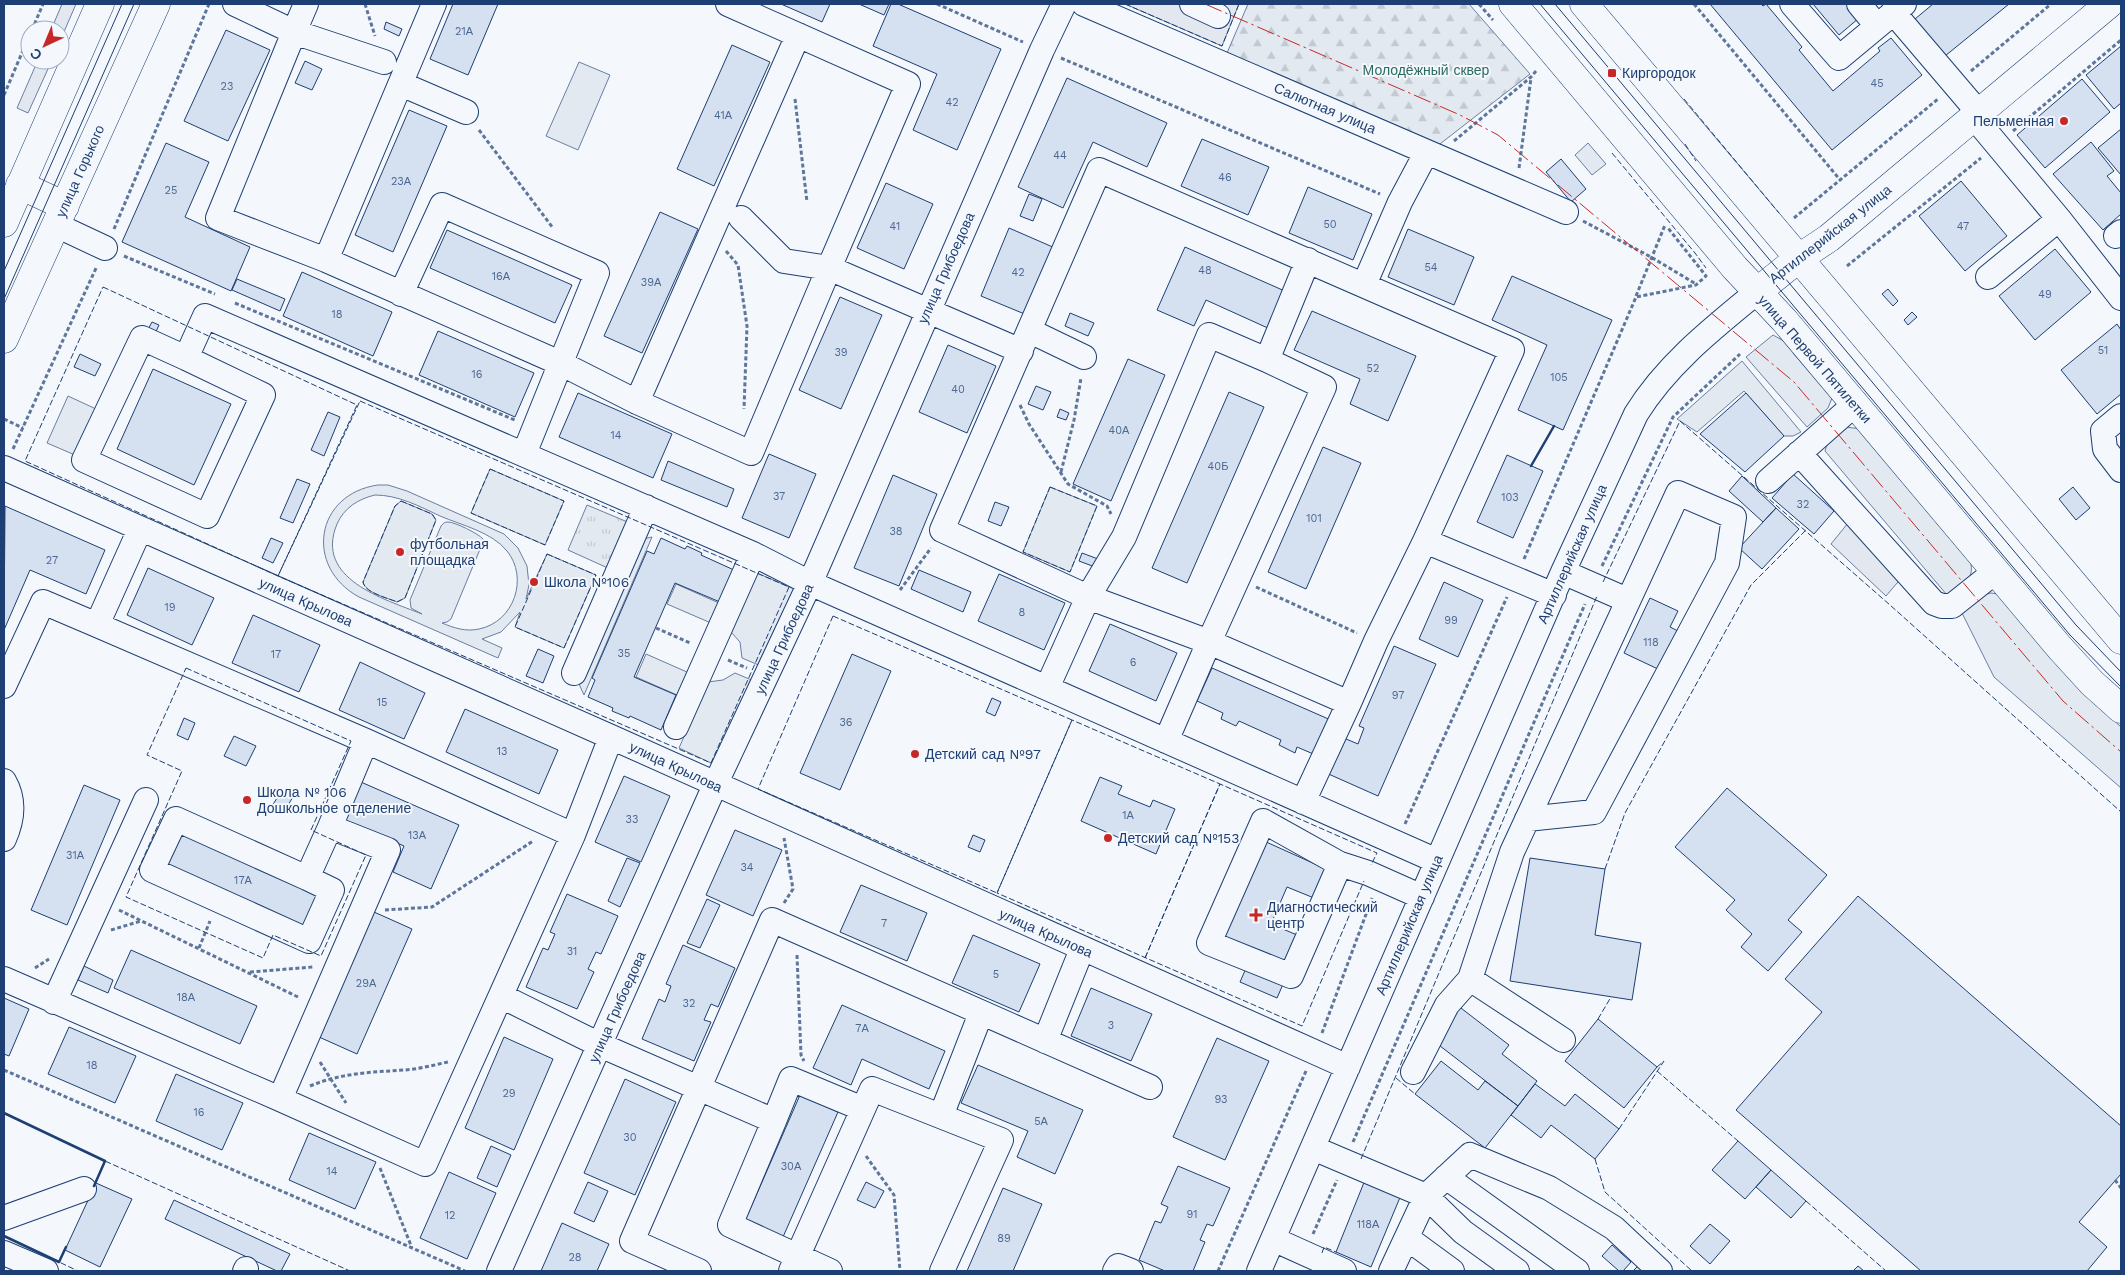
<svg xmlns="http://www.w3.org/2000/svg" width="2125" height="1275" viewBox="0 0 2125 1275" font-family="'Work Sans',sans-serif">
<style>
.grass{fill:#e3e9f0;stroke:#687fa3;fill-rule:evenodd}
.forest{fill:url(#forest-firs);stroke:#687fa3}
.park{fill:url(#park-tufts);stroke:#687fa3}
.parking{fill:#e3e8f0;stroke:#687fa3}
.building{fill:#d5e0f0;stroke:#1d3f73}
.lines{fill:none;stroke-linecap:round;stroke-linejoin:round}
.minor-casing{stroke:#1d3f73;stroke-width:26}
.major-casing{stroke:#1d3f73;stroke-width:29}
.path{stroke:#5e769c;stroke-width:3;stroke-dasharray:4 2.5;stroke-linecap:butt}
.minor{stroke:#f4f7fb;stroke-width:24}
.major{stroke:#f4f7fb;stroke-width:28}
.tram{stroke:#1d3f73;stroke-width:1}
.fence{stroke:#1d3f73;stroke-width:1;stroke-dasharray:6 2.5;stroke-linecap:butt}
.wall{stroke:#1d3f73;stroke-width:2.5}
.power{stroke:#c62828;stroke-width:1;stroke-dasharray:18 4 2.5 4;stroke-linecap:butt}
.poi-dot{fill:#c62828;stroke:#f4f7fb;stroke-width:2}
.labels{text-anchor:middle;stroke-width:4;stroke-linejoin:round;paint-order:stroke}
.number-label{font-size:11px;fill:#4b6792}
.park-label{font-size:14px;fill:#2c6c60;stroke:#f4f7fb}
.poi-label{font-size:14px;fill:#1d3f73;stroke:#f4f7fb;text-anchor:start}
.street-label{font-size:14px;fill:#1d3f73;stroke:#f4f7fb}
</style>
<defs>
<pattern id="forest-firs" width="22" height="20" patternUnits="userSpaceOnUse" patternTransform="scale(1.25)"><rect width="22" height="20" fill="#e3e9f0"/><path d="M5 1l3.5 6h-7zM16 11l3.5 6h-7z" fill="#c2c9d1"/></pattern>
<pattern id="park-tufts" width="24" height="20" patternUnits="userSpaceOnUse" patternTransform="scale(1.25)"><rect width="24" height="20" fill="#e3e9f0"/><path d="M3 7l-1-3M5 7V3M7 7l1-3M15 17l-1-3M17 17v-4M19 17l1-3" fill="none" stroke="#c2c9d1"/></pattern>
</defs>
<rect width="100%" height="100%" fill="#f4f7fb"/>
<path class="grass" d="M579 62 610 75 578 150 546 136Z
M1588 143 1606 164 1592 175 1575 155Z
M1773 335 1782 340 1795 351 1793 353 1832 398 1828 408 1807 427 1746 357Z
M1742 361 1801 432 1793 436H1784L1744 391 1697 432 1677 419Z
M68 396 96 409 75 455 47 443Z
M1846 427 1861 429 1969 557C1977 579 1964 584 1947 595L1825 451 1828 441Z
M490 469 564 501 545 545 471 513Z
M378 485H388L407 491 504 534 518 548 527 566 529 585 526 599 547 554 596 575 564 648 515 627 520 612 501 632 482 639 502 648 498 658 359 597C304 567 315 494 378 485ZM375 495C398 495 419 506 440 516 461 525 492 532 507 551 529 578 514 622 479 629 466 632 454 628 442 623L447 622 451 619 483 542V539C479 534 455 522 448 522 444 522 444 523 441 526L410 600 411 608 422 614C384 599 314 579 337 524 344 508 358 499 375 495Z
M1050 487 1097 506 1070 572 1023 552Z
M401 501 432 514 436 520 405 598 397 602C388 598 365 593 363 582L395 506Z
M652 537 584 695 579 684 639 543 643 539Z
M757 573 794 589 768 669 742 658 740 642 731 632Z
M676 584 719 603 711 623 667 604Z
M1991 593 1998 594 2089 697 2121 727V788L1994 677 1961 611 1983 595Z
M646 654 687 672 677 695 636 677Z
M735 673 761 684 727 759 711 763 679 748 708 682 723 680Z"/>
<path class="forest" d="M1248 4H1469L1530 74 1436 147 1227 53Z"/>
<path class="park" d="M587 505 630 523 610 569 568 550Z"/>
<path class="parking" d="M62 4H76L60 41V30H51Z
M1125 4H1239L1222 46Z
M38 60H52L28 113 17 108Z
M1848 523 1903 576 1886 596 1831 544Z"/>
<path class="building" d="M453 4H498L468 75 430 59Z
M781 4H830L822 22Z
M859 4H889L884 15Z
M891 4H898L1001 49 957 150 913 130 937 74 873 46Z
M1710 4H1761L1763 6 1766 4 1802 47 1799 50 1833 91 1880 51 1878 48 1891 38 1922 75 1832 150Z
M1813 4H1847L1859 18 1839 35Z
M1933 4H2009L1945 56 1915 19Z
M386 22 402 29 399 36 384 29Z
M226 30 270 50 228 141 184 121Z
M732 45 770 62 714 186 677 169Z
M2121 46V103L2114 109 2086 75Z
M305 61 322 69 312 90 295 83Z
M1067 78 1167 123 1147 167 1093 142 1063 208 1018 187Z
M2082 79 2110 112 2045 168 2017 135Z
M409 110 447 126 393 252 355 235Z
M2121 129V175L2098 148Z
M1202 139 1269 167 1248 215 1181 186Z
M2091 142 2114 171 2107 176 2121 193V214L2103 230 2053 174Z
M166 143 209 162 185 217 250 247 231 291 122 242Z
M1561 159 1586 189 1571 202 1546 172Z
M1961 181 2007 236 1965 271 1919 216Z
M886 183 933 204 904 269 857 248Z
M1308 187 1372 214 1353 260 1289 233Z
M1029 194 1042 199 1033 221 1020 216Z
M660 212 698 229 642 353 604 336Z
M1009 228 1055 248 1027 315 981 296Z
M1408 229 1474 257 1454 305 1388 277Z
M447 230 572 285 555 323 430 268Z
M1185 247 1287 292 1270 329 1206 300 1194 326 1157 310Z
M2055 249 2091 292 2035 340 1999 296Z
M302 272 392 312 373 356 283 316Z
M1512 276 1612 320 1563 430 1518 410 1547 345 1492 320Z
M237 279 285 299 280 311 232 290Z
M1888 289 1898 301 1893 306 1882 294Z
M840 297 882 315 841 409 799 390Z
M1312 311 1416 356 1388 421 1350 404 1360 379 1294 350Z
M1912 312 1917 317 1908 325 1904 320Z
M1070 313 1094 323 1088 336 1065 326Z
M152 322 159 325 154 336 146 333Z
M2117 324 2121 330V394L2097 414 2061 370Z
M438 331 534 373 515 417 419 375Z
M948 345 996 366 967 433 919 412Z
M80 354 101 364 95 376 74 367Z
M1128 359 1165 375 1111 501 1073 484Z
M153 369 231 404 194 485 117 449Z
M1036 386 1051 392 1043 410 1028 404Z
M1229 392 1264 407 1187 583 1152 568Z
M578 393 672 434 653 478 559 437Z
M1746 393 1784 436 1745 472 1700 434Z
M1060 409 1069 413 1066 420 1057 417Z
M328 412 340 417 324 456 311 450Z
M1323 447 1361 463 1306 589 1268 572Z
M769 454 816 474 789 538 742 518Z
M1507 455 1543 471 1513 538 1477 522Z
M668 461 734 489 727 507 661 480Z
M1793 474 1834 511 1814 534 1772 498Z
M893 475 937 494 899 586 854 568Z
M1742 476 1776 508 1763 522 1729 491Z
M297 479 310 484 293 523 280 518Z
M2073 487 2090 508 2076 520 2059 499Z
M995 502 1009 507 1001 526 988 521Z
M5 506 105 550 86 594 30 570 4 630Z
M1776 508 1799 529 1762 569 1739 548Z
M271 538 283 543 273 563 262 558Z
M661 538 685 549 687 546 702 553 701 555 734 570 720 602 675 583 634 677 676 695 661 730 630 716 629 718 612 711 613 708 588 697 595 680 592 678 647 551 654 554Z
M1082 553 1098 559 1095 567 1079 561Z
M148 568 214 598 192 645 127 615Z
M919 570 971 592 963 612 911 589Z
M999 574 1065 603 1044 650 978 621Z
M1444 582 1483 600 1458 657 1419 639Z
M1650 598 1678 611 1670 627 1678 631 1660 670 1624 653Z
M253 615 320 645 299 692 232 663Z
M1110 624 1177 653 1156 701 1089 671Z
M1394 646 1436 664 1378 796 1324 772 1339 736 1358 744 1364 728 1359 726Z
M538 649 554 656 543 683 526 676Z
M852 654 891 671 840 790 800 773Z
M360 662 425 693 404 739 339 710Z
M1212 668 1333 721 1318 756 1297 747 1295 753 1279 745 1281 740 1239 721 1236 726 1221 719 1223 713 1197 701Z
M992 698 1001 702 995 716 986 712Z
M465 709 558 750 539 794 446 752Z
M184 718 195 723 188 740 177 735Z
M234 736 256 746 246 766 224 756Z
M624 776 670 796 641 862 595 842Z
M1100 777 1122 786 1118 794 1150 807 1153 800 1175 809 1156 854 1081 821Z
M354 779 459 825 431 889 393 872 404 846 338 817Z
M84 785 120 800 67 925 31 910Z
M1727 788 1827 875 1788 920 1802 932 1768 971 1741 947 1752 934 1726 910 1735 900 1675 847Z
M282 790 293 797 283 813 272 806Z
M178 829 324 895 308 931 162 865Z
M735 830 782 850 753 916 706 895Z
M973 835 985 840 980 852 968 847Z
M1264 841 1326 869 1314 898 1287 887 1271 924 1297 935 1284 964 1223 938Z
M627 858 640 863 620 907 608 901Z
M1530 858 1605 869 1595 935 1641 943 1632 1000 1510 981Z
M861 885 927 913 907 961 840 932Z
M567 894 618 916 601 954 596 952 588 969 594 972 577 1009 526 987 543 948 548 950 555 934 550 932Z
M1858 896 2121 1126V1174L2079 1222 2107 1247 2087 1271H1921L1736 1110 1822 1012 1785 979Z
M707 899 720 905 700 948 687 943Z
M374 912 412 929 357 1054 319 1037Z
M973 935 1040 964 1019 1012 952 983Z
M683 945 735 968 718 1007 711 1004 704 1020 711 1022 694 1061 642 1039 659 999 665 1002 671 986 666 984Z
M131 950 257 1006 240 1044 114 988Z
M84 966 113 980 108 993 78 980Z
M1247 966 1284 982 1277 998 1240 982Z
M1091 988 1152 1014 1131 1061 1071 1036Z
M4 998 29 1009 9 1056 4 1054Z
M842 1005 945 1051 929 1089 862 1059 851 1085 813 1068Z
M1457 1005 1509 1045 1502 1054 1537 1081 1518 1106 1431 1039Z
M1598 1019 1657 1067 1624 1108 1565 1061Z
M69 1027 136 1056 115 1103 48 1074Z
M504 1037 553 1059 514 1150 465 1128Z
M1217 1038 1269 1061 1225 1160 1173 1137Z
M1441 1061 1478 1090 1485 1081 1518 1106 1485 1148 1415 1094Z
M978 1065 1083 1110 1055 1174 1017 1157 1028 1131 961 1103Z
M176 1074 243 1103 222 1150 156 1121Z
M625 1079 676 1102 635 1195 584 1173Z
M1535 1084 1565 1106 1575 1094 1619 1129 1595 1159 1551 1125 1541 1138 1511 1115Z
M800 1095 838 1112 783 1237 745 1221Z
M309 1133 376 1162 355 1209 289 1180Z
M1738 1141 1771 1170 1745 1199 1712 1170Z
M491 1146 511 1155 497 1187 477 1178Z
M1178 1166 1230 1188 1213 1226 1207 1224 1200 1240 1205 1242 1193 1271H1165L1139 1260 1155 1221 1161 1223 1168 1207 1161 1204Z
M1771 1170 1806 1201 1791 1218 1756 1187Z
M449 1172 496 1193 467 1259 420 1238Z
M1365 1180 1401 1195 1371 1267 1336 1252Z
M588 1182 608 1191 594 1222 574 1213Z
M866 1182 884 1191 875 1208 857 1200Z
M96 1183 132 1199 100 1267 65 1250Z
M1003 1188 1042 1204 1013 1271H967Z
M174 1200 290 1254 281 1271H277L165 1219Z
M562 1223 609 1244 597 1271H541Z
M1710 1224 1730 1241 1710 1264 1690 1246Z
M1612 1245 1631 1262 1623 1271H1619L1602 1256Z
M1638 1266 1643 1271H1633Z
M1858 1266 1864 1271H1853Z"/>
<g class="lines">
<g class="minor-casing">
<path id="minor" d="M235 4 294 32 218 218 326 260 562 364 637 402 751 453 829 268 784 261 741 218
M306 4 294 32 384 62
M728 4 908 84 829 268 1021 351
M1084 4 1566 212
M1192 4 1218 16
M1792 4 1839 58 1904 4
M1859 4 1877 26
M1893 12 1979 113
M401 84 466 112
M1974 117 2059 219 2121 298
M56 225 105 248
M2116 236 2121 232
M326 260 434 4
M1988 277 2059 219
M1364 285 1400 202 1426 153
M401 294 442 205 597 273 524 454
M1030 331 1084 357
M186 358 263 395 207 516 84 460 142 338 186 358 205 316 753 554 810 583 1437 861
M1267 360 1209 335 1124 537 1088 597 1209 642 1324 387 1267 360 1308 260
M637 402 798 35
M2121 416 2103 431 2105 449 2121 470
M1799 453 1934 603 1942 606H1952L1996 571
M4 468 611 737 1348 1067
M1768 481 1855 404
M1425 541 1554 595
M1563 572 1627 600
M97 625 366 741 573 835
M574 673 646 507
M4 686 43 602 97 625 140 529
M1047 688 1088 597 942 530 1099 170 1512 350 1425 541 1376 641 1349 703 1209 642 1166 741
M676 727 753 554
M4 781C15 800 13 819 4 839
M1303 802 1349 703
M1527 819 1594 812 1727 563 1734 517 1678 493 1512 852 1470 979 1563 1040
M1340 864 1291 976 1209 943 1263 821 1340 864 1368 873 1422 897
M307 878 332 890 309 941 152 870 176 819 307 878 330 827
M4 979 280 1099 425 1164 573 835 611 737
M501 996 600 1045 774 1121 791 1079 863 1109
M54 1002 146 800
M1045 1041 1082 949
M1413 1072 1447 1005 1470 979
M280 1099 388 850 330 827 366 741
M941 1116 981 1013
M774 1121 730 1225 830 1271
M1313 1148 1426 1196 1463 1232 1517 1271
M1446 1177 1577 1271
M4 1218 84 1189
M1407 1238 1452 1271
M1273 1239 1344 1271
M4 1253 46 1271
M245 1271 246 1269
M499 1271 715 785 815 572 1042 50 1064 4
M699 1271 632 1241 772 920 1150 1087
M791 1271 872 1089 1001 1140 942 1271
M1115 1271 1118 1266 1131 1271
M1259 1271 1563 572 1636 414C1666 365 1713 328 1757 292
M1391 1271 1426 1196 1470 1155 1549 1188 1614 1228 1660 1271"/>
</g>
<g class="major-casing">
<path id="major" d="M1513 4 1735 268 1784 320 2060 648 2092 683 2121 709
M1584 4 2121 640
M20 185 65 206
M4 223 100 4
M1757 292 1799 258 1829 238 2109 4
M4 339 156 4"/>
</g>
<path class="path" d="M365 4 375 36
M937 4 1023 42
M1479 4 1493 20
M1694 4 1841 181
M32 30 43 4
M1061 58 1380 194
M1971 71 2051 4
M4 95 30 34
M795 99 807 202
M479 130 553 228
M2013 131 2121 40
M1454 141 1531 77 1536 71
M1519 168 1531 78
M1794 218 1938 99
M1583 221 1651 257 1696 284
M114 229 209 4
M726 251 738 265 747 326 744 409
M124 256 215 294
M1847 266 1981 158
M1636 296 1665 225
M235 303 515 420
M1020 405 1029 424 1068 484 1107 506 1111 514
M4 419 23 428
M13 449 97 266
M1061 472 1074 420 1081 378
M1524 559 1636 297 1696 285 1706 276 1668 228
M1602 566 1673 417 1740 354
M1256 587 1357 633
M900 590 931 548
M656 628 690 643
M728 660 747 668
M1405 824 1507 597
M784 903 793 889 784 838
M119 910 300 998
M385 910 432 907 533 841
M111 930 141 921
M199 948 210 921
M797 955 801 1055 804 1061
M35 968 49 959
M250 972 313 967
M1322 1033 1372 898
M320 1062 346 1103
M4 1070 465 1271
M310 1086C341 1073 372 1072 405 1070 419 1069 434 1065 448 1062
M1353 1142 1585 604
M866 1156 894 1195 900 1271
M380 1168 412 1248
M2115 1180 2121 1188
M1313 1234 1337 1180
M1218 1271 1306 1071"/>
<use href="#minor" class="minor"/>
<use href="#major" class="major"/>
<path class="tram" d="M1540 4 2070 635 2121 687
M1555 4 2076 625 2121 672
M4 271 122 4
M4 299 134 4"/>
<path class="fence" d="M1125 4 1222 46 1239 4
M1684 99 1779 213
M1685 144 1696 161
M1612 153 1695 253 1706 268
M103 287 357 405 278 576 25 461Z
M360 401 789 587 711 763 278 576Z
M490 469 564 501 545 545 471 513Z
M1050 487 1097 506 1070 572 1023 552Z
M401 501 432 514 436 520 405 598 397 602C388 598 365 593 363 582L395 506Z
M547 554 596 575 564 648 515 627Z
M1603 582 1680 421 1890 605 2121 812
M833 616 1072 720 997 893 758 789Z
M186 668 351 741 311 830 366 855 321 956 273 935 263 958 126 897 182 771 147 755Z
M1605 869 1625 813 1751 585 1806 530
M1145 958 1220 784 1072 720 997 893 1302 1026 1364 881
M1145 958 1220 784 1377 853 1371 865
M1598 1019 1611 997
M1657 1071 1738 1141
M1396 1078 1415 1094
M1619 1129 1664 1061 1657 1067
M1361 1159 1597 596
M1595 1159 1605 1192 1692 1271
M95 1184 105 1161 350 1271
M1806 1201 1886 1271
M65 1248 59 1262 78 1271
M1322 1253 1324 1247 1336 1252"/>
<path class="wall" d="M1531 466 1554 426
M4 1113 105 1161 94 1186
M4 1236 59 1262 66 1247"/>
<path class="power" d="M1205 4 1460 115 1498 135 1794 382 2063 701 2121 752"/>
</g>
<g class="poi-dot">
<rect x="1607" y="68" width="10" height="10" rx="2.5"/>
<circle cx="2064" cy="121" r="5"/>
<circle cx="400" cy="552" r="5"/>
<circle cx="534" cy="582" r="5"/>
<circle cx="915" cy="754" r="5"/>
<circle cx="247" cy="800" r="5"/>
<circle cx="1108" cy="838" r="5"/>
<path d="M1253.5 907.5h5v5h5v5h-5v5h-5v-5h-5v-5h5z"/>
</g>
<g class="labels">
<g class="number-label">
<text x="464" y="35">21А</text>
<text x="1877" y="87">45</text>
<text x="227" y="90">23</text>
<text x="952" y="106">42</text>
<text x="723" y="119">41А</text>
<text x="1060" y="159">44</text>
<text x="1225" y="181">46</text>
<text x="401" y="185">23А</text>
<text x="171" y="194">25</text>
<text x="1330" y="228">50</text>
<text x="895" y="230">41</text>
<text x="1963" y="230">47</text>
<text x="1431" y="271">54</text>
<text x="1205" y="274">48</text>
<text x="1018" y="276">42</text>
<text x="501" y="280">16А</text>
<text x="651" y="286">39А</text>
<text x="2045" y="298">49</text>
<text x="337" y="318">18</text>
<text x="2103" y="354">51</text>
<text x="841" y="356">39</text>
<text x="1373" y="372">52</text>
<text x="477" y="378">16</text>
<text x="1559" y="381">105</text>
<text x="958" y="393">40</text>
<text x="1119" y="434">40А</text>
<text x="616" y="439">14</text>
<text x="1218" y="470">40Б</text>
<text x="779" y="500">37</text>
<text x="1510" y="501">103</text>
<text x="1803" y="508">32</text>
<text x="1314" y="522">101</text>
<text x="896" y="535">38</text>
<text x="52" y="564">27</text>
<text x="170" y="611">19</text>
<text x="1022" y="616">8</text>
<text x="1451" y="624">99</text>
<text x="1651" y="646">118</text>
<text x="624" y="657">35</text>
<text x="276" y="658">17</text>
<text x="1133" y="666">6</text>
<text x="1398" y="699">97</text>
<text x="382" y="706">15</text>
<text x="846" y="726">36</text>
<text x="502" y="755">13</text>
<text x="1128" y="819">1А</text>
<text x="632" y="823">33</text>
<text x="417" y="839">13А</text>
<text x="75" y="859">31А</text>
<text x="747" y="871">34</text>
<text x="243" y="884">17А</text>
<text x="884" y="927">7</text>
<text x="572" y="955">31</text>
<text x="996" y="978">5</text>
<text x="366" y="987">29А</text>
<text x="186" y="1001">18А</text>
<text x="689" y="1007">32</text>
<text x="1111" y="1029">3</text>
<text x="862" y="1032">7А</text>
<text x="92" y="1069">18</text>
<text x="509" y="1097">29</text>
<text x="1221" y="1103">93</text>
<text x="199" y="1116">16</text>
<text x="1041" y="1125">5А</text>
<text x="630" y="1141">30</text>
<text x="791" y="1170">30А</text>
<text x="332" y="1175">14</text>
<text x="1192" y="1218">91</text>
<text x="450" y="1219">12</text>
<text x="1368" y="1228">118А</text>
<text x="1004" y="1242">89</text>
<text x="575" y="1261">28</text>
</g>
<g class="park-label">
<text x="1426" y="75">Молодёжный сквер</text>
</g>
<g class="poi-label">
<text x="1622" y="78">Киргородок</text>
<text x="2054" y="126" text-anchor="end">Пельменная</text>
<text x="410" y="549">футбольная<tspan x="410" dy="16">площадка</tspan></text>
<text x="544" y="587">Школа №106</text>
<text x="925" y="759">Детский сад №97</text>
<text x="257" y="797">Школа № 106<tspan x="257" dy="16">Дошкольное отделение</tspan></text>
<text x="1118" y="843">Детский сад №153</text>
<text x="1267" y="912">Диагностический<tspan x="1267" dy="16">центр</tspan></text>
</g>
<g class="street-label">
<text transform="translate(1325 108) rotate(23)" y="5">Салютная улица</text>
<text transform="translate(80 171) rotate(-66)" y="5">улица Горького</text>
<text transform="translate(1830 234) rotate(-38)" y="5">Артиллерийская улица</text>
<text transform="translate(946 268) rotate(-66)" y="5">улица Грибоедова</text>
<text transform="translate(1815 359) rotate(49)" y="5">улица Первой Пятилетки</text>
<text transform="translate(1572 554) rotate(-66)" y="5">Артиллерийская улица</text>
<text transform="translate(306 602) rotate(24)" y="5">улица Крылова</text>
<text transform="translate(784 639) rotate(-65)" y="5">улица Грибоедова</text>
<text transform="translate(676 767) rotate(25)" y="5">улица Крылова</text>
<text transform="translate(1409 925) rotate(-67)" y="5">Артиллерийская улица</text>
<text transform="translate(1046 933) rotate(24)" y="5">улица Крылова</text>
<text transform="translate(617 1007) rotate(-66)" y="5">улица Грибоедова</text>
</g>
</g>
<rect width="2125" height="1275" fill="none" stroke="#1d3f73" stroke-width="10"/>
<g transform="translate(45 45) rotate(224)"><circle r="24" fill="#f4f7fb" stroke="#9eadc5"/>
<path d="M0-4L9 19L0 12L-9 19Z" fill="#c62828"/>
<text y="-8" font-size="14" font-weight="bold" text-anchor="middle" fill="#1d3f73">С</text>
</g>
</svg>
